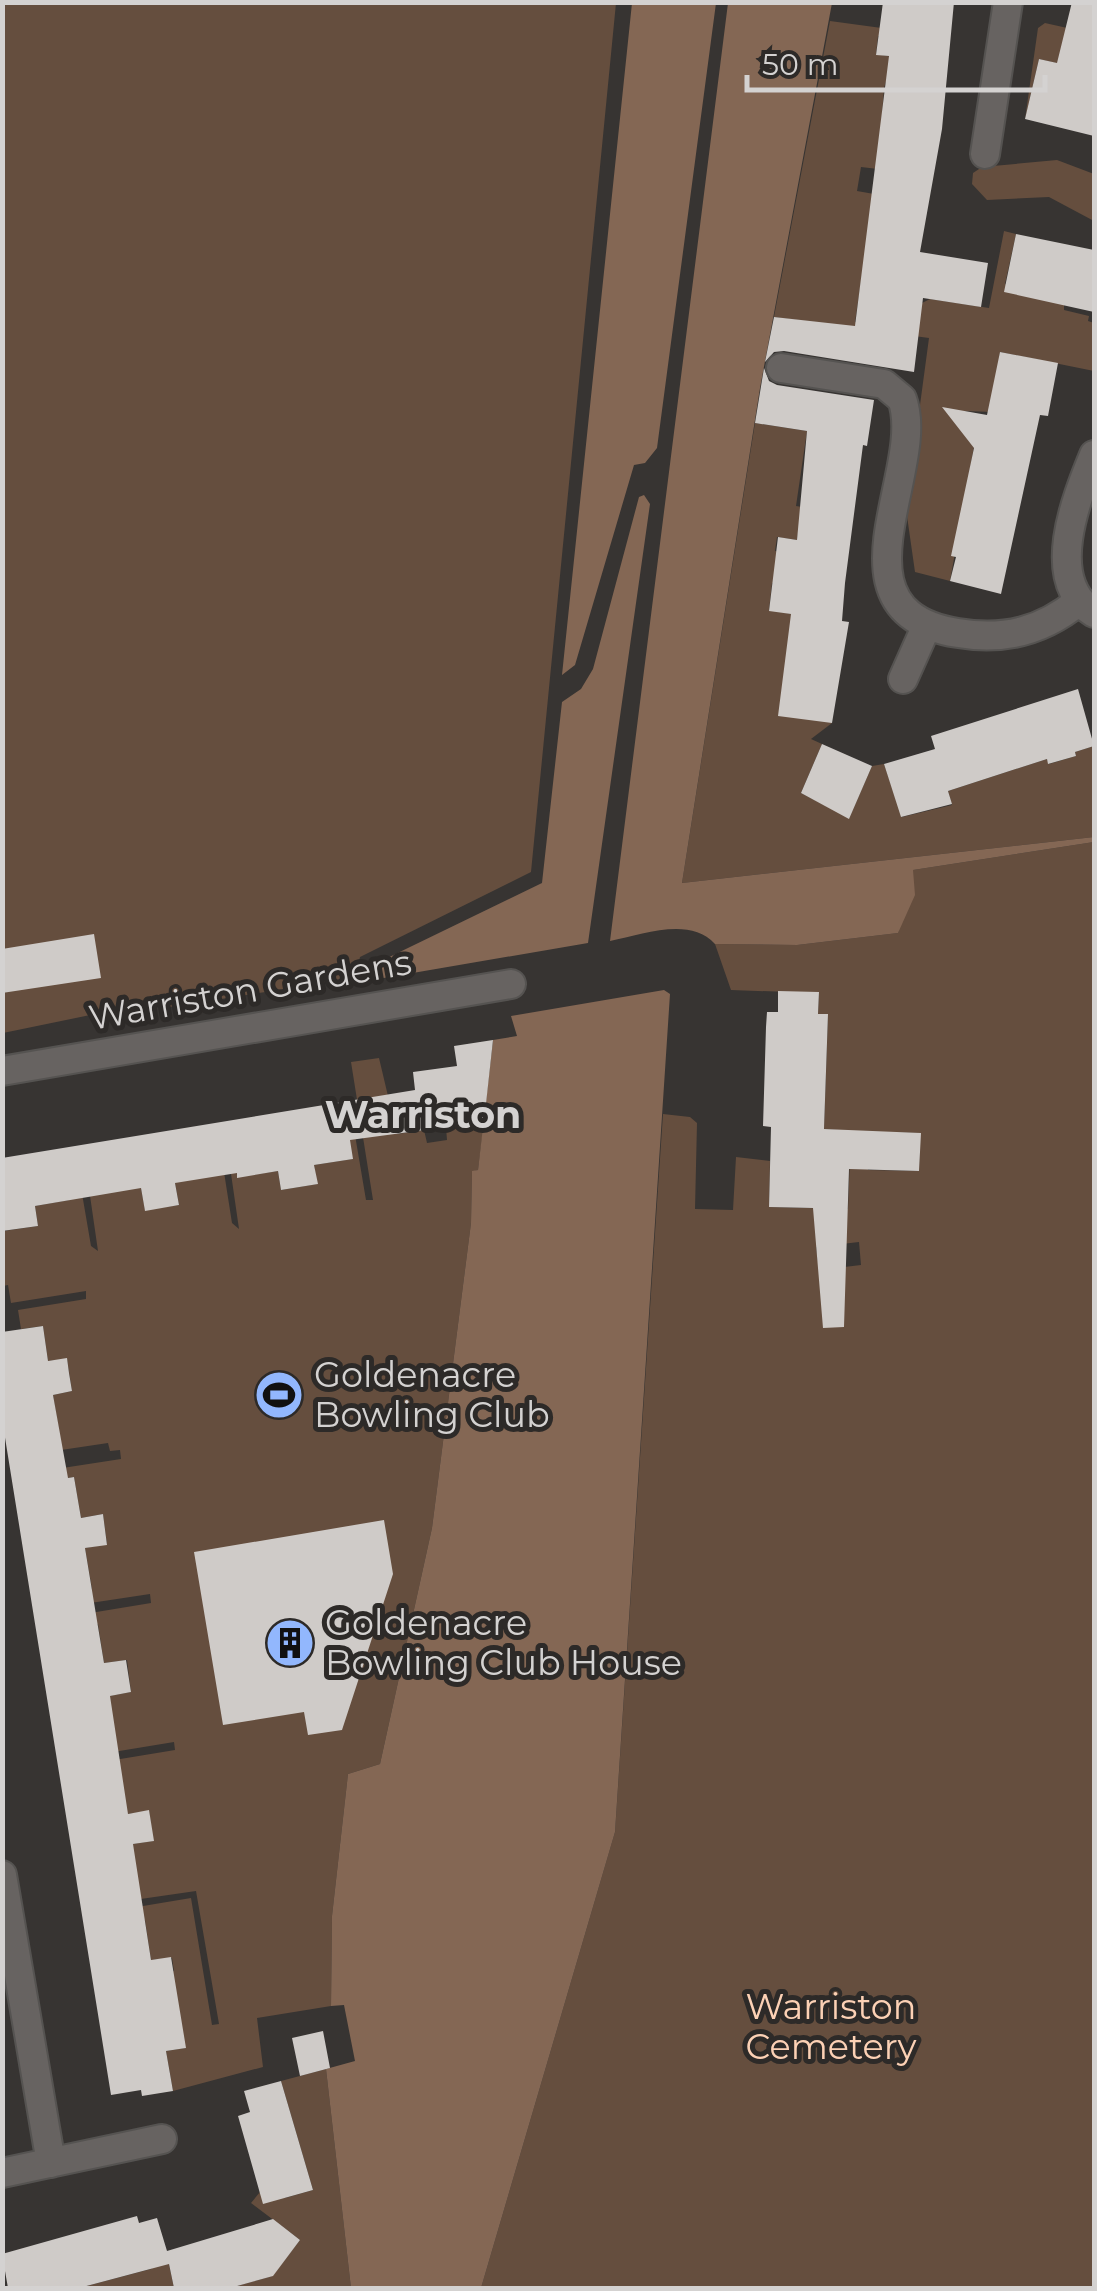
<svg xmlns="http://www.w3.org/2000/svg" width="1097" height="2291" viewBox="0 0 1097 2291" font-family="Montserrat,sans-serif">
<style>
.green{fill:#654e3e;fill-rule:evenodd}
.forest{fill:#846754}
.building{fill:#cfcbc8}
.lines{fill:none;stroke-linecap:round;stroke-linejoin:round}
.minor-casing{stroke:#555351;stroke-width:32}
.minor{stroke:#676361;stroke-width:28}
.labels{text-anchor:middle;stroke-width:10;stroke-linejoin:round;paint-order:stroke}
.street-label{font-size:35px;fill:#d4d2d1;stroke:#2d2a28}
.poi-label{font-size:35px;fill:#d4d2d1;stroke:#2d2a28;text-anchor:start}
.park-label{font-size:35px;fill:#fcd1b5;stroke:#2d2a28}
.neighbourhood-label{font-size:38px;font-weight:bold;fill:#d4d2d1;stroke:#2d2a28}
</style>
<rect width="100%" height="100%" fill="#373432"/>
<path class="green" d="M2 3H616L531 872 360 957 355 978 170 1007 163 1000 3 1033Z
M830 21 889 29 896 38 878 36 876 54 893 57 884 88 878 169 861 167 857 191 874 194 855 322 908 331 922 303 930 299 989 308 1004 231 1016 234 1005 284 1040 292 1064 305V310L1089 316 1088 321 1094 323V371L1000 352 993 412 965 411 976 435 950 581 915 572 906 509 929 338 774 317Z
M1045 23 1094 34V82L1066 75 1068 66 1039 59 1025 119 1038 28Z
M1057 160 1094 174V221L1049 197 987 200 972 184 973 173 982 167Z
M755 423 807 431 796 506 802 507 797 540 777 537 775 551 795 555 792 585 772 583 769 610 798 615 832 723 811 739 822 744 801 793 849 818 872 766 884 764 902 817 952 805 948 791 1047 759 1049 764 1076 756 1075 752 1094 746V837L682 883Z
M1094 842V2288H481L615 1832 663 1114 690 1117 697 1123 695 1209 733 1210 736 1157 770 1161 769 1207 848 1209 851 1131 824 1129 828 1015 818 1014 819 993 731 990 715 944 797 945 898 933 913 870ZM869 1132 920 1133 919 1171 868 1170ZM859 1242 861 1265 819 1270 816 1247Z
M379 1058 397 1134 424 1130 427 1143 447 1140 446 1127 484 1122 478 1170 472 1172 471 1223 432 1528 380 1764 348 1774 332 1916 331 2006 257 2018 263 2067 173 2091 166 2051 185 2048 154 1975 174 1971 172 1958 151 1960 145 1920 113 1911 191 1898 212 2025 219 2024 196 1891 113 1903 132 1844 153 1841 149 1811 128 1814 90 1764 175 1750 174 1742 89 1756 109 1696 131 1692 127 1660 104 1663 98 1624 68 1628 66 1617 151 1603 150 1594 64 1607 92 1589 85 1548 107 1544 103 1514 81 1518 74 1477 44 1482 43 1471 121 1459 120 1450 110 1451 108 1443 41 1453 59 1431 53 1395 72 1391 67 1359 48 1361 43 1326 21 1329 18 1310 86 1299V1291L11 1303 8 1285 3 1286 2 1224 4 1231 38 1226 35 1206 69 1200 66 1179 79 1176 91 1246 98 1251 87 1175 141 1188 145 1210 179 1205 175 1183 221 1153 232 1223 239 1229 228 1153H233L238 1177 278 1171 281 1190 317 1184 314 1165 352 1159 349 1136 355 1135 366 1200H373L351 1062Z
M326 2069 351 2288H230L272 2276 300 2240 251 2203 260 2192 281 2185 285 2198 313 2190 281 2081Z
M167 2255 174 2288 195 2282 196 2288H79L151 2269Z"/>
<path class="forest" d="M632 3H716L657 448 645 463 634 465 575 665 562 675Z
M728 3H832L760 388 682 883 1094 837V842L913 870 915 895 898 933 797 945 715 944C689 916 643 935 610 941Z
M644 495 650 504 588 943 372 980 377 963 542 883 562 702 581 689 593 669 639 497Z
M664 990 670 994 615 1832 481 2288H351L326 2069 355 2061 344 2005 331 2006 332 1916 348 1774 380 1764 432 1528 471 1223 472 1171 478 1170 493 1040 517 1036 511 1016Z"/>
<path class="building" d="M883 2H954L942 129 920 252 988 263 981 307 923 298 914 372 784 351 774 352 765 362 774 317 855 326 889 56 876 55Z
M1072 2H1094V136L1025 119 1039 59 1057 63Z
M1016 234 1094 250V312L1004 292Z
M1000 352 1058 363 1048 416 1040 415 1001 594 950 581 956 557 951 556 974 448 942 407 987 415Z
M764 368 769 381 777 385 874 400 867 446 863 445 845 583 842 621 849 622 832 723 778 716 791 614 769 611 778 537 797 540 807 431 755 423Z
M1078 689 1094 746 1075 752 1076 756 1048 764 1047 759 948 791 952 804 901 817 884 764 935 749 931 736Z
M822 744 872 766 849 819 801 793Z
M94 934 101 978 2 993V949Z
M778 991 819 992 818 1014H828L824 1129 921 1133 919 1171 849 1169 844 1327 823 1328 813 1208 769 1207 771 1127 763 1126 766 1027 767 1012H778Z
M493 1040 484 1122 350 1140 353 1159 314 1165 318 1184 281 1190 278 1171 237 1178V1173L175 1183 179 1205 145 1211 141 1188 35 1206 38 1226 2 1231V1158L415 1090 413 1072 457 1066 454 1046Z
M43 1326 48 1361 67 1358 69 1373 72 1391 53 1395 68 1478 74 1477 81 1518 103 1514 107 1545 85 1548 104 1663 126 1660 131 1692 110 1696 128 1814 149 1810 154 1841 133 1844 151 1960 171 1957 186 2048 166 2051 173 2091 142 2096 141 2090 111 2095 2 1419V1332Z
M384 1520 393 1574 342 1730 308 1735 304 1712 223 1725 194 1552Z
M323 2031 330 2068 300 2076 292 2038Z
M281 2081 313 2190 263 2204 238 2116 250 2112 244 2091Z
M137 2216 139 2223 157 2218 167 2251 273 2219 300 2240 273 2276 230 2288H174L169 2264 79 2288H8L2 2254Z"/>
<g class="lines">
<g class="minor-casing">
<path id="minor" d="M985 154 1008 2
M781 368 884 384 902 399C928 469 822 612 958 633 1004 641 1043 631 1079 601
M1094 455C1076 499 1043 581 1094 613
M903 679 927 625
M2 1071 511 984
M2 1875 51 2163
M2 2173 162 2139"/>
</g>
<use href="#minor" class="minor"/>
</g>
<defs>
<g id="stadium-disc" transform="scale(2.5)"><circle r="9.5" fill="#92b7fd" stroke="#2d2a28"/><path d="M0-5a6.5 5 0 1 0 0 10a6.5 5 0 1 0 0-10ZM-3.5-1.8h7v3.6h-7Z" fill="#111"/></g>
<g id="building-disc" transform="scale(2.5)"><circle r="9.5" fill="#92b7fd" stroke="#2d2a28"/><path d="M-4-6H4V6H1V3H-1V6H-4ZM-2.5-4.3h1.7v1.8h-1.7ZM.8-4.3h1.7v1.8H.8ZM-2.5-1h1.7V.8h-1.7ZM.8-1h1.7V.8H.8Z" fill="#111"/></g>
</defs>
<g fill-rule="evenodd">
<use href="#stadium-disc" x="279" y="1395"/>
<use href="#building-disc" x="290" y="1643"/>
</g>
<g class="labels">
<g class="street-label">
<text transform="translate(250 990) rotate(-10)" y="12">Warriston Gardens</text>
</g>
<g class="poi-label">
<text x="314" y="1387">Goldenacre<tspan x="314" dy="40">Bowling Club</tspan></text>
<text x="325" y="1635">Goldenacre<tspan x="325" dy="40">Bowling Club House</tspan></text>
</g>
<g class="park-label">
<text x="831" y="2019">Warriston<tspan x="831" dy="40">Cemetery</tspan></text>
</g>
<g class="neighbourhood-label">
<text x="423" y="1128">Warriston</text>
</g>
</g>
<rect width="1097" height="2291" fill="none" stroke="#d4d2d1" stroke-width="10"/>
<path d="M747 75v15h298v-15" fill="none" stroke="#d4d2d1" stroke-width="5"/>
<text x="762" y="75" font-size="30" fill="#d4d2d1" stroke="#2d2a28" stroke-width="8" paint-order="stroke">50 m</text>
</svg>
